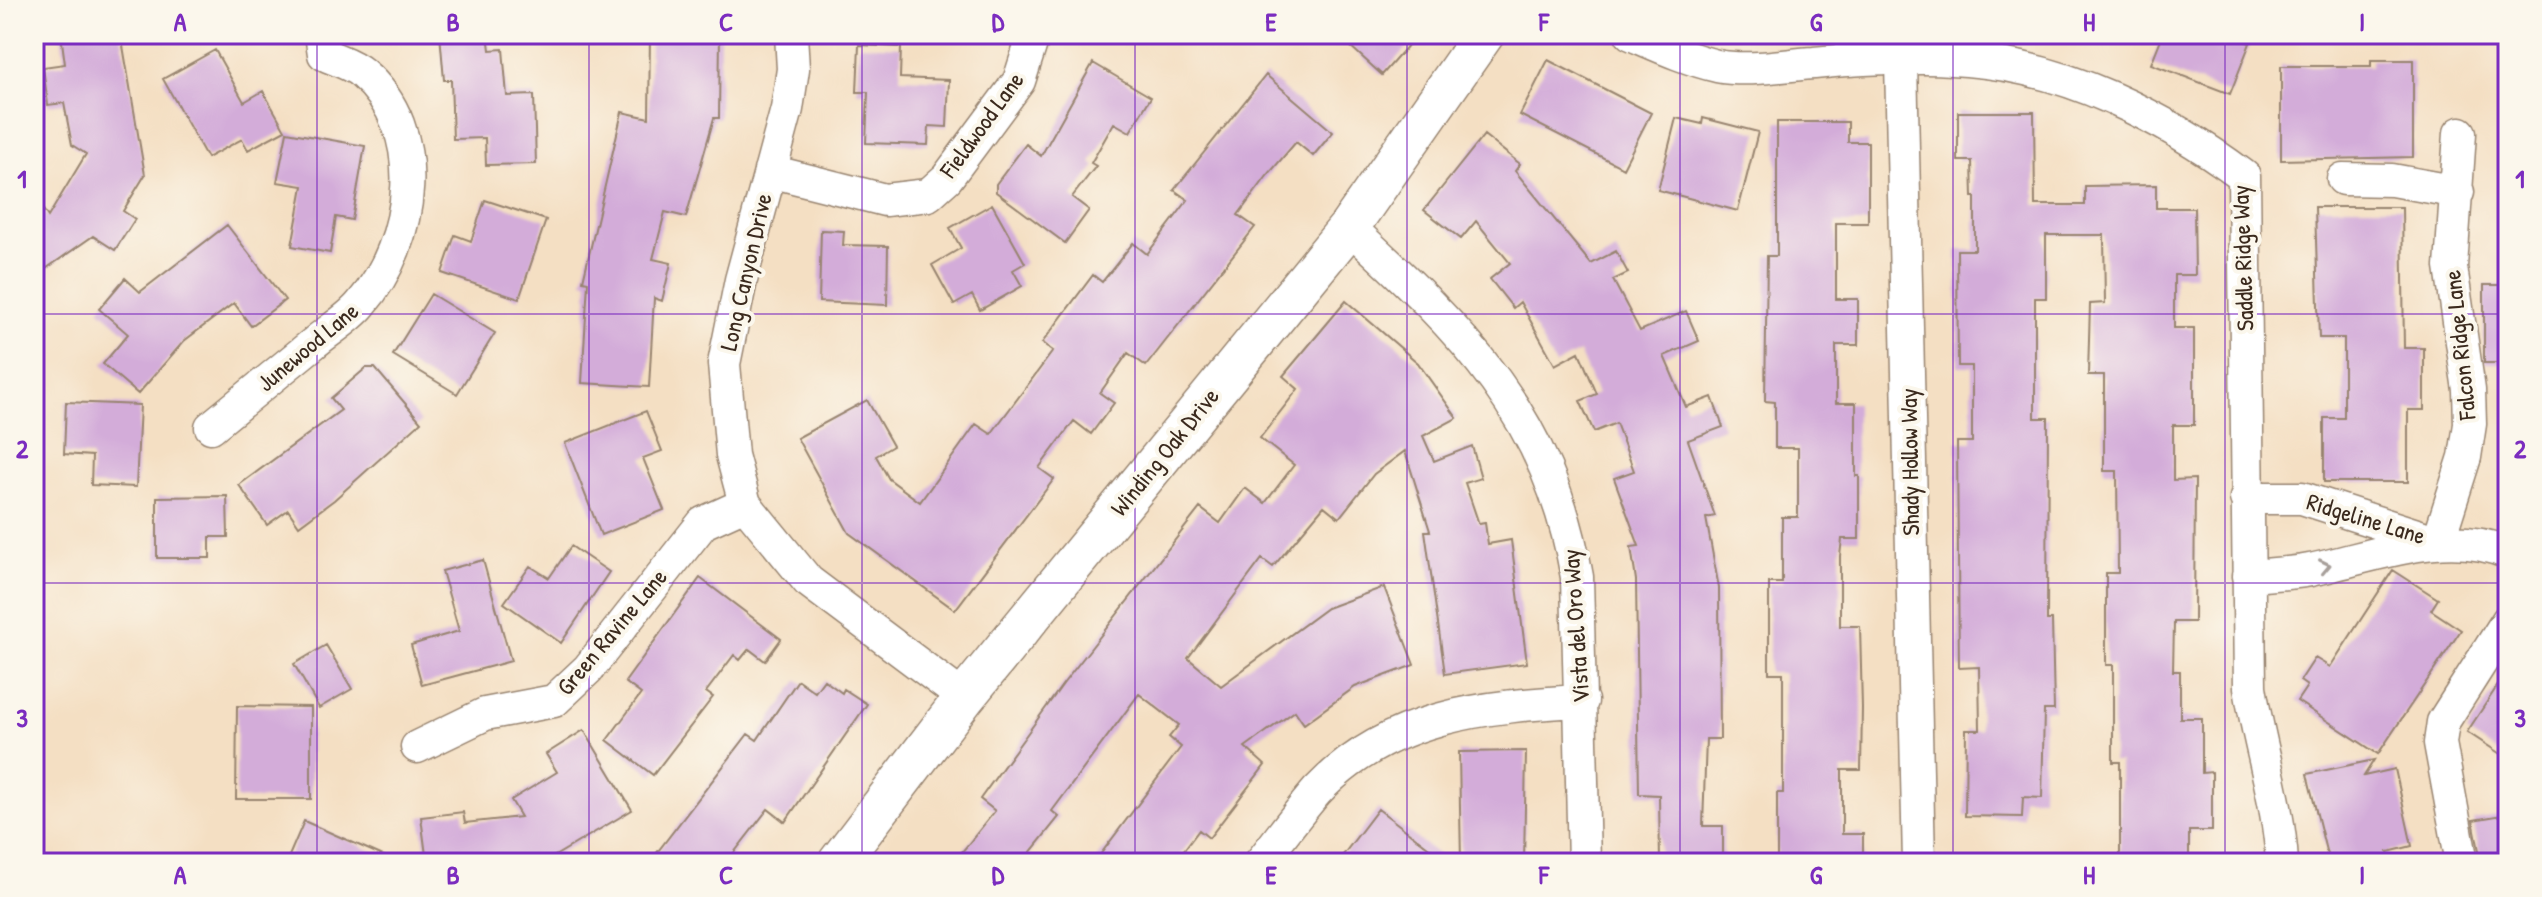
<svg xmlns="http://www.w3.org/2000/svg" width="2542" height="897" viewBox="0 0 2542 897" font-family="'Patrick Hand',sans-serif">
<style>
.building{fill:#d3acd9}
.lines{fill:none;stroke-linecap:round;stroke-linejoin:round}
.minor-casing{stroke:#988470;stroke-width:35}
.tertiary-casing{stroke:#988470;stroke-width:43}
.minor{stroke:#fff;stroke-width:32}
.tertiary{stroke:#fff;stroke-width:40}
.oneway{stroke:#a79f9a}
.grid{fill:none;stroke:#7b2cbf;stroke-width:2;stroke-opacity:0.55}
.labels{text-anchor:middle;stroke-width:8;stroke-linejoin:round;paint-order:stroke}
.street-label{font-size:24px;fill:#3b2a1e;stroke:#fbf7ec}
.neatline{fill:none;stroke:#7b2cbf;stroke-width:3}
.grid-label{font-size:26px;text-anchor:middle;font-weight:bold;fill:#7b2cbf}
</style>
<rect width="100%" height="100%" fill="#fbf7ec"/>
<filter id="ink" filterUnits="userSpaceOnUse"><feTurbulence type="fractalNoise" baseFrequency=".0125" numOctaves="2"/><feDisplacementMap in="SourceGraphic" scale="16" xChannelSelector="R" yChannelSelector="G"/><feConvolveMatrix kernelMatrix="1 2 1 2 8 2 1 2 1" color-interpolation-filters="sRGB"/></filter>
<filter id="wash" filterUnits="userSpaceOnUse"><feTurbulence type="fractalNoise" baseFrequency=".006" numOctaves="4" result="noise"/><feDisplacementMap in="SourceGraphic" scale="32" xChannelSelector="R" yChannelSelector="G"/><feGaussianBlur stdDeviation="1.8" result="paint"/><feColorMatrix in="noise" values="0 0 0 0 0 0 0 0 0 0 0 0 0 0 0 0 0 1.4 0 .05"/><feComposite in="paint" operator="in"/></filter>
<g filter="url(#wash)">
<rect width="100%" height="100%" fill="#f4dfc3"/>
<g id="blocks">
<path class="building" d="M61 34H121L145 175 123 211 135 219 115 250 93 236 34 277V196L48 217 86 154 72 145 64 103 48 105 43 67 65 64Z
M440 34H488L490 50 503 49 507 96 534 95 536 164 486 165 485 138 453 139 451 80H444Z
M650 34H720L719 118H714L686 217 665 212 653 259 671 263 662 301 654 298 649 387 582 383 588 282 583 281 622 112 649 118Z
M1337 34H1418L1382 75Z
M2163 34H2227L2250 43 2230 94 2151 64Z
M859 45 901 47 900 78 949 80 947 127 929 126 928 145 866 143 868 92H857Z
M215 50 244 102 263 91 285 130 248 150 242 139 207 158 163 79Z
M1548 60 1651 113 1623 168 1520 115Z
M2371 60H2413V157L2281 160V66H2371Z
M1093 63 1151 97 1130 132 1114 123 1091 163 1096 166 1072 197 1089 210 1065 243 996 192V184L1026 144 1041 156Z
M1266 75 1333 132 1313 156 1296 142 1267 176 1238 215 1255 227 1146 366 1128 353 1100 393 1114 403 1091 434 1074 421 1039 468 1054 479 955 610 849 533 797 438 867 400 893 446 876 456 889 479 920 502 976 424 991 434 1053 351 1042 343 1093 275 1102 282 1133 243 1147 254 1188 200 1174 190Z
M1958 112H2034L2035 205H2085V186L2156 185V208H2194L2195 275H2174V328H2194V425H2173V480L2195 479 2194 622H2174L2173 671H2180V718H2202V773L2212 772V831H2189V863H2120V762H2113V665H2106V573H2118L2117 471H2104V375H2088L2090 304 2105 303 2104 235H2046V298H2035V418H2048L2047 620H2052L2054 710H2044L2042 798 2023 797 2022 817 1965 816 1966 730H1980L1979 667 1959 668 1957 442H1972V366H1958L1957 250H1975V197H1973L1972 161H1958Z
M1676 118 1702 124 1703 118 1758 132 1738 211 1658 190Z
M1777 122H1848V142H1868V223H1836V299H1858V345H1836V403H1856V476H1859V539H1842L1840 556V626H1860L1862 708 1861 770H1842V834H1863V863H1777V793H1783V673H1769V583H1782V517H1798V448H1775V402L1765 401 1767 256H1777Z
M287 132 365 146 352 220 336 217 330 253 292 246 303 186 277 182Z
M1484 135 1520 164 1515 171 1591 264 1616 251 1628 273 1613 280 1640 331 1686 311 1699 341 1664 356 1686 407 1712 397 1723 427 1688 440 1715 516 1706 518 1719 588 1720 739H1706L1703 826H1723V863H1660L1659 795 1639 794 1636 580 1631 547 1639 546 1614 478 1634 471 1616 423 1594 432 1580 401 1597 394 1579 352 1555 365 1520 302 1513 308 1490 279 1510 263 1476 221 1461 239 1424 210Z
M485 200 546 220 519 299 442 273 455 235 471 241Z
M992 204 1025 263 1013 270 1022 286 980 310 972 295 954 305 932 265 961 248 950 228Z
M2315 207H2402L2404 348H2424V410H2408V482H2324V418H2344V338H2319Z
M227 225 285 300 251 326 234 303 184 341 138 394 103 364 128 334 99 309 125 278 140 292Z
M821 230 844 231 843 245 888 246 887 305 819 302Z
M2484 285H2508V363H2484Z
M431 294 495 333 457 394 393 355Z
M1346 301 1418 363 1457 418 1423 436 1434 461 1472 446 1481 478 1465 483 1479 524 1485 523 1488 544 1511 540 1527 663 1445 674 1425 531H1430L1405 451 1374 474 1339 518 1324 506 1273 567 1262 559 1188 658 1221 686 1327 608 1384 587 1414 665 1355 687 1304 724 1295 711 1245 747 1265 765 1209 838 1199 830 1174 863H1094L1181 747 1169 737 1179 725 1139 694 1052 811 1059 817 1022 863H953L995 811 980 799 1063 684 1200 508 1220 523 1245 488 1265 503 1294 465 1260 438 1298 389 1283 376Z
M366 368H375L421 422 334 500 299 526 288 510 267 525 239 485 341 410 331 398Z
M66 402 140 405 136 487 91 485 92 456 64 454Z
M646 411 662 451 643 458 664 510 601 535 565 443Z
M227 496 228 537H210V558H157V497Z
M571 546 609 572 561 643 504 603 530 566 549 578Z
M483 560 511 661 422 685 411 645 459 631 442 571Z
M2393 570 2438 599 2431 610 2461 630 2378 754 2297 701 2307 686 2300 681 2315 658 2330 667Z
M700 578 781 639 765 661 749 649 740 660 734 655 706 692 713 697 653 775 607 740 641 694 625 682Z
M326 645 352 689 319 708 294 664Z
M2508 670V759L2467 732Z
M798 680 815 692 824 680 842 693 844 689 867 704 785 822 768 809 726 863H649L748 734 757 740Z
M237 706 311 707V799H236Z
M584 730 632 810 543 863H427L421 817 463 812 465 823 521 817 511 800 557 772 546 754Z
M1526 751 1524 863H1461L1459 752Z
M2374 760 2364 776 2395 769 2412 846 2388 852 2390 863H2329L2307 774Z
M1378 809 1449 863H1337Z
M2508 814V857L2481 861 2473 820Z
M304 821 399 863H286Z"/>
</g>
</g>
<g filter="url(#ink)">
<use href="#blocks" fill-opacity="0" stroke="#988470" stroke-width="2"/>
<g class="lines">
<g class="minor-casing">
<path id="minor" d="M791 34 793 69 787 109 741 280 724 364 732 455 745 504 808 581 964 698
M1631 34C1659 46 1687 59 1717 66 1748 72 1783 65 1814 63 1864 58 1917 56 1967 60 2066 67 2166 118 2244 176L2250 687C2259 746 2279 803 2282 863
M1901 61 1919 863
M770 171 885 200 928 195 947 178 1019 81 1034 34
M2343 179 2392 180 2458 192
M1349 227C1464 333 1549 415 1577 577L1584 863
M211 427C245 399 280 371 314 343 329 330 349 319 361 304 415 242 430 130 362 73 352 64 336 60 324 54L321 34
M2246 498H2302L2435 541
M2438 542 2465 457 2470 424 2469 390 2451 267 2460 133
M2248 576C2268 574 2290 574 2310 570 2374 557 2444 526 2508 553
M417 747 485 714 554 701 588 669 703 523 745 504
M1260 863C1279 839 1297 814 1317 791 1388 715 1485 706 1582 701
M2462 863 2440 743 2443 722 2508 620"/>
</g>
<g class="tertiary-casing">
<path id="tertiary" d="M838 863 964 698 1349 227 1484 34"/>
</g>
<use href="#minor" class="minor"/>
<use href="#tertiary" class="tertiary"/>
</g>
<defs><path id="oneway-chevron" d="M-2-3.5L2.5 0L-2 3.5" fill="none" stroke-width="1.6" stroke-linecap="round" stroke-linejoin="round" transform="scale(2)"/></defs>
<use class="oneway" href="#oneway-chevron" transform="translate(2325 566) rotate(-12)"/>
</g>
<path class="grid" d="M317 34V863M589 34V863M862 34V863M1135 34V863M1407 34V863M1680 34V863M1953 34V863M2225 34V863M34 314H2508M34 583H2508"/>
<g class="labels">
<g class="street-label">
<text transform="translate(982 125) rotate(-54)" y="8">Fieldwood Lane</text>
<text transform="translate(2243 258) rotate(-92)" y="8">Saddle Ridge Way</text>
<text transform="translate(746 272) rotate(-77)" y="8">Long Canyon Drive</text>
<text transform="translate(2460 345) rotate(-96)" y="8">Falcon Ridge Lane</text>
<text transform="translate(308 347) rotate(-40)" y="8">Junewood Lane</text>
<text transform="translate(1165 452) rotate(-51)" y="8">Winding Oak Drive</text>
<text transform="translate(1910 462) rotate(-91)" y="8">Shady Hollow Way</text>
<text transform="translate(2366 519) rotate(17)" y="8">Ridgeline Lane</text>
<text transform="translate(1576 626) rotate(-94)" y="8">Vista del Oro Way</text>
<text transform="translate(612 632) rotate(-50)" y="8">Green Ravine Lane</text>
</g>
</g>
<rect width="2542" height="897" fill="none" stroke="#fbf7ec" stroke-width="88"/>
<rect x="44" y="44" width="2454" height="809" class="neatline"/>
<g class="grid-label">
<text x="180" y="31">A</text>
<text x="453" y="31">B</text>
<text x="726" y="31">C</text>
<text x="998" y="31">D</text>
<text x="1271" y="31">E</text>
<text x="1544" y="31">F</text>
<text x="1816" y="31">G</text>
<text x="2089" y="31">H</text>
<text x="2362" y="31">I</text>
<text x="22" y="188">1</text>
<text x="2520" y="188">1</text>
<text x="22" y="458">2</text>
<text x="2520" y="458">2</text>
<text x="22" y="727">3</text>
<text x="2520" y="727">3</text>
<text x="180" y="884">A</text>
<text x="453" y="884">B</text>
<text x="726" y="884">C</text>
<text x="998" y="884">D</text>
<text x="1271" y="884">E</text>
<text x="1544" y="884">F</text>
<text x="1816" y="884">G</text>
<text x="2089" y="884">H</text>
<text x="2362" y="884">I</text>
</g>
</svg>
